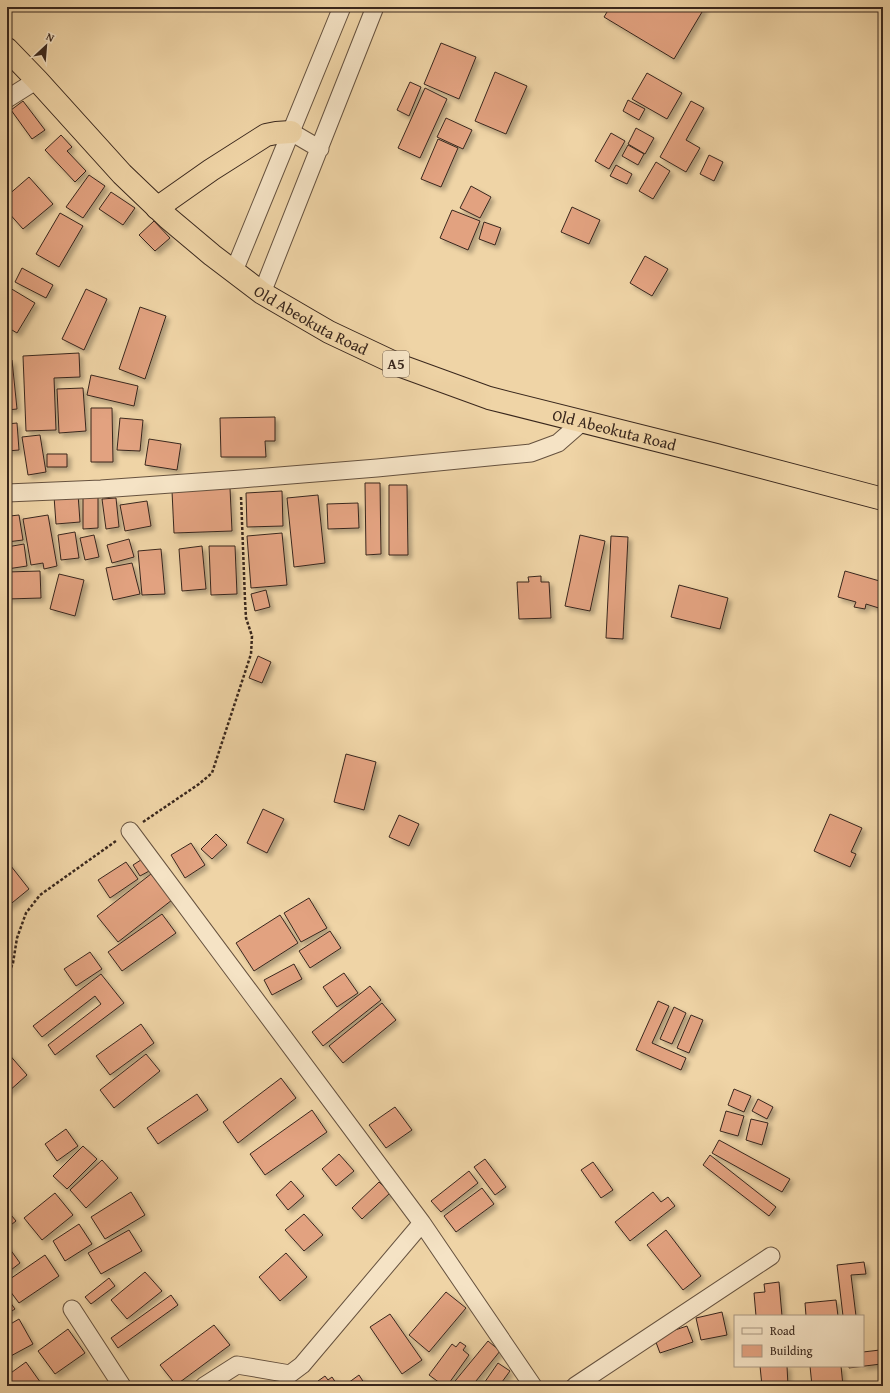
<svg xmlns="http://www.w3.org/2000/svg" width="890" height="1393" viewBox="0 0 890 1393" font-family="'Gentium Book Plus',serif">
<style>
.building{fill:#e2a280;stroke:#39271d;filter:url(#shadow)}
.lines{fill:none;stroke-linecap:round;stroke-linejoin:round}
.minor-casing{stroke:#66523f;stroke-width:19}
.trunk-casing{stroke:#39271d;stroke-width:24}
.path{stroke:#39271d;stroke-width:2.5;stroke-dasharray:3 2;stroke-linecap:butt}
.minor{stroke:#f5e3c5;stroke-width:17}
.trunk{stroke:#efd4a6;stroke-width:22}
.labels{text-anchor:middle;stroke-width:3.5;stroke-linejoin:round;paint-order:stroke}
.shield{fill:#f5e3c5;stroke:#715f4f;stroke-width:1}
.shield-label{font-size:15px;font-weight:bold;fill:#39271d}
.street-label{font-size:16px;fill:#39271d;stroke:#f5e3c5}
</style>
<defs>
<filter id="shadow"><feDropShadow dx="3.5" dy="3.5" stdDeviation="2" flood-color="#0004"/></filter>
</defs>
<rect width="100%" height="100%" fill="#efd4a6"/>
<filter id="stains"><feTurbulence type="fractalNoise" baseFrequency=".005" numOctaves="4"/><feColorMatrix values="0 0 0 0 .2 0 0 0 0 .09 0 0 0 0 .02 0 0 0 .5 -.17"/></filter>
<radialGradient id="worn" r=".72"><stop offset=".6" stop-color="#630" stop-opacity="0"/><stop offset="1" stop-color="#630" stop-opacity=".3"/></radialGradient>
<path class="building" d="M610 7H705L674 59 604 17Z
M441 43 476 57 459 99 424 84Z
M495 72 527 86 506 134 475 121Z
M647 73 682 93 667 119 632 99Z
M410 82 421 87 409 116 397 110Z
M425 88 447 99 420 158 398 148Z
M628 100 645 109 639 120 623 111Z
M23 101 45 130 32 139 11 110Z
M691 101 704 108 686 140 700 148 686 172 660 157Z
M446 118 472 130 463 149 437 137Z
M636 128 654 138 645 154 628 144Z
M611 133 625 141 609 169 595 161Z
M61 135 72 147 67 151 86 171 75 182 45 150Z
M438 139 458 148 441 187 421 179Z
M628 145 644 154 638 165 622 156Z
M709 155 723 162 714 181 700 174Z
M656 162 670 171 653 199 639 191Z
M616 165 632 174 627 184 610 176Z
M89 175 105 186 83 218 66 207Z
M29 177 53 204 23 229 7 211V196Z
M471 186 491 197 480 218 460 208Z
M111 192 135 208 123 225 99 209Z
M572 207 600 220 589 244 561 232Z
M452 210 480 221 468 250 440 238Z
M60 213 83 226 59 267 36 254Z
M154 221 170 238 155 251 139 235Z
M484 222 501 228 495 245 479 239Z
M645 256 668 269 652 296 630 283Z
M22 268 53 285 46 298 15 282Z
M10 288 35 303 17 333 7 327V293Z
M86 289 107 299 84 350 62 339Z
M140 307 166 316 145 379 119 369Z
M79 353 80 377 54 378 56 430 26 431 23 356Z
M12 360 17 409 7 410V361Z
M91 375 138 386 134 406 87 395Z
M83 388 86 431 59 433 57 389Z
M91 408H112L113 462H91Z
M275 417V441H265L266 457H221L220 418Z
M120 418 143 420 140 451 117 450Z
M17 423 19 450 7 451V424Z
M40 435 46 472 28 475 22 437Z
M149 439 181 444 177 470 145 465Z
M47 454H67V467H47Z
M365 483H380L381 554 366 555Z
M389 485H407L408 555H389Z
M230 488 232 531 174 533 172 491Z
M282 491 283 526 247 527 246 493Z
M78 494 80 522 56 524 54 496Z
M98 494V528L83 529V495Z
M318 495 325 563 294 567 287 498Z
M116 498 119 527 106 529 102 499Z
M147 501 151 526 125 531 120 505Z
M358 503 359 528 328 529 327 504Z
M19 515 23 540 7 542V524L11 523 10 516Z
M48 515 57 566 44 569 43 563 31 565 23 519Z
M75 532 79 558 61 560 58 535Z
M282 533 287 585 251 588 247 536Z
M94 535 99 557 85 560 80 538Z
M580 535 605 541 590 611 565 606Z
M611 536 628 537 623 639 606 638Z
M129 539 134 557 112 563 107 545Z
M24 544 27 566 7 569V547Z
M202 546 206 589 182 591 179 549Z
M209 546H235L237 594 211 595Z
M161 549 165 594 142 595 138 551Z
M132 563 140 594 113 600 106 568Z
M40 571 41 598 7 599V572Z
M845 571 883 582 882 609 866 604 865 609 854 607 856 602 838 597Z
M59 574 84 580 75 616 50 609Z
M541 576V582H549L551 618 519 619 517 582H529L528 577Z
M679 585 728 598 720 629 671 617Z
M266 590 270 607 255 611 251 594Z
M258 656 271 662 262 683 249 678Z
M346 754 376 762 364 810 334 802Z
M263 809 284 819 267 853 247 843Z
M830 814 862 828 851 852 856 854 850 867 814 851Z
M399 815 419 824 409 846 389 837Z
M216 834 227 845 212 859 201 849Z
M191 843 205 865 185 878 171 855Z
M144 858 151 870 140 876 133 865Z
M7 861 29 889 7 907Z
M126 862 138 879 110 898 98 880Z
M151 874 172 900 118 942 97 916Z
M309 898 327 928 301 942 284 913Z
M162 914 176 933 122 971 108 952Z
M280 915 298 943 254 971 236 943Z
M330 931 341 948 310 968 299 951Z
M90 952 102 969 76 986 64 969Z
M294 964 302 979 272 995 264 980Z
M344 973 358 993 337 1007 323 987Z
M101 974 124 1003 55 1055 48 1045 101 1004 95 996 42 1037 33 1026Z
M370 986 381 1000 323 1046 312 1032Z
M658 1001 669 1006 652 1043 686 1058 681 1070 636 1050Z
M382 1003 396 1020 343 1063 329 1046Z
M674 1007 686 1013 672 1044 660 1039Z
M691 1015 703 1020 689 1053 677 1048Z
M141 1024 154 1043 110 1075 96 1056Z
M7 1052 27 1075 8 1092 7 1091Z
M146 1054 160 1071 114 1108 100 1090Z
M281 1078 296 1098 238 1143 223 1122Z
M734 1089 751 1096 744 1112 728 1105Z
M197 1094 208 1110 158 1144 147 1128Z
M758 1099 773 1107 767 1119 752 1111Z
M395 1107 412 1130 386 1148 369 1125Z
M312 1110 327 1132 265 1175 250 1154Z
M726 1111 744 1116 738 1136 720 1131Z
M751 1119 768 1123 762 1145 746 1140Z
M66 1129 78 1146 57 1161 45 1144Z
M719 1140 790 1179 782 1192 712 1153Z
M83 1146 97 1159 67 1189 53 1176Z
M339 1154 354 1171 336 1186 322 1169Z
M710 1155 776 1207 769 1216 703 1165Z
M485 1159 506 1187 495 1195 474 1167Z
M102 1160 118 1178 86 1208 70 1190Z
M593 1162 613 1190 601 1198 581 1170Z
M469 1171 478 1183 441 1212 431 1201Z
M291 1181 304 1196 288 1210 276 1195Z
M379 1182 390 1193 362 1219 352 1208Z
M482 1188 494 1204 456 1232 444 1216Z
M131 1192 145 1215 105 1239 91 1217Z
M653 1192 661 1202 668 1197 675 1206 630 1241 615 1222Z
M55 1193 73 1215 42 1240 24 1218Z
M7 1210 16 1221 7 1228Z
M304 1214 323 1235 304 1251 285 1230Z
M79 1224 92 1244 65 1261 53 1241Z
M129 1230 142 1251 101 1274 88 1253Z
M666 1230 701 1276 683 1290 647 1245Z
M7 1245 20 1263 7 1273Z
M286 1253 307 1277 280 1301 259 1277Z
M45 1255 59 1276 19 1303 7 1287V1281Z
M864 1262 866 1274 851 1275 856 1316H843L837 1265Z
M145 1272 162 1291 127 1319 111 1300Z
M109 1278 115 1286 91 1304 85 1297Z
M779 1282 782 1316H756L754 1293 765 1292 764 1284Z
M446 1292 466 1308 429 1352 409 1335Z
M171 1295 178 1305 118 1348 111 1338Z
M7 1298 15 1309 7 1314Z
M836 1300 838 1316H806L805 1303Z
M722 1312 727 1335 701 1340 696 1318Z
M390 1314 422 1360 402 1374 370 1327Z
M19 1319 33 1344 7 1358V1326Z
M214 1325 230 1345 176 1385 160 1365Z
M687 1326 693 1342 660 1353 654 1337Z
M68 1329 85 1353 55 1374 38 1351Z
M488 1341 500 1351 472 1386H451Z
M460 1342 466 1346 463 1350 469 1355 447 1386H444L429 1375 452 1344 456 1347Z
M880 1350 881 1364 849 1368V1366H863V1352Z
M26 1362 43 1386H15L8 1375Z
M498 1363 510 1371 499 1386H482Z
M760 1366H787L788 1386H762Z
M810 1366H841L843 1386H812Z
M359 1375 366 1386H351L348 1383Z
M325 1376 328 1380 332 1377 338 1386H320L321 1385 318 1381Z"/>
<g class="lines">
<g class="minor-casing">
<path id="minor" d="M7 99 37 80
M291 132 320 149
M234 271 342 7
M262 293 375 7
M7 493 101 489 241 479 377 468 531 453 558 443 582 422
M130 831 422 1223 533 1386
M72 1309 122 1386
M204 1386 237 1365 290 1374 302 1365 422 1223
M575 1386 771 1256"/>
</g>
<g class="trunk-casing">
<g id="trunk">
<path id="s1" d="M7 49 37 80 122 174 168 218 212 255 262 293 329 332 401 366 489 398 716 455 883 499"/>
<path d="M157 208 211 170 266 135 276 133 291 132"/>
</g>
</g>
<path class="path" d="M143 822 199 784 212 773 251 654 252 636 246 618 245 600 241 496
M7 977 13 963 17 938 26 913 40 895 116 841"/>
<use href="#minor" class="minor"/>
<use href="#trunk" class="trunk"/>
</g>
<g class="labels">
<rect class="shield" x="383" y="351" width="26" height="26" rx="3"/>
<g class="shield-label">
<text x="396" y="369">A5</text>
</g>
<g class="street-label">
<text dy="6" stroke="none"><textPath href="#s1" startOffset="410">Old Abeokuta Road</textPath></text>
<text dy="6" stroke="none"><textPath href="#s1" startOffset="734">Old Abeokuta Road</textPath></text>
</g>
</g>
<rect width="890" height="1393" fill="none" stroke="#efd4a6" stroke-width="24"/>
<rect x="8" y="8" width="874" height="1377" fill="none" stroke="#39271d" stroke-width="2"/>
<rect x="12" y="12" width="866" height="1369" fill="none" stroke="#39271d"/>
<rect x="734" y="1315" width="130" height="52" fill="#f5e3c5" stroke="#aa9882"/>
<rect x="742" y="1328" width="20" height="6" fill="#f5e3c5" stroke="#aa9882"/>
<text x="770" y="1335" font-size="12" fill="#39271d">Road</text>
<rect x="742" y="1345" width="20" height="12" fill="#e2a280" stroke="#aa9882"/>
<text x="770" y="1355" font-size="12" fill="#39271d">Building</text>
<g transform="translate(46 46) rotate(26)" stroke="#f5e3c5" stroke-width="3" paint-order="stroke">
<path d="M0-3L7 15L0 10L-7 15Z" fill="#39271d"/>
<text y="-6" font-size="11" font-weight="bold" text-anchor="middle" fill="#39271d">N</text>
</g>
<rect width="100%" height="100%" filter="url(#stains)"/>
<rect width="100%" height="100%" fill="url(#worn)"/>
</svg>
